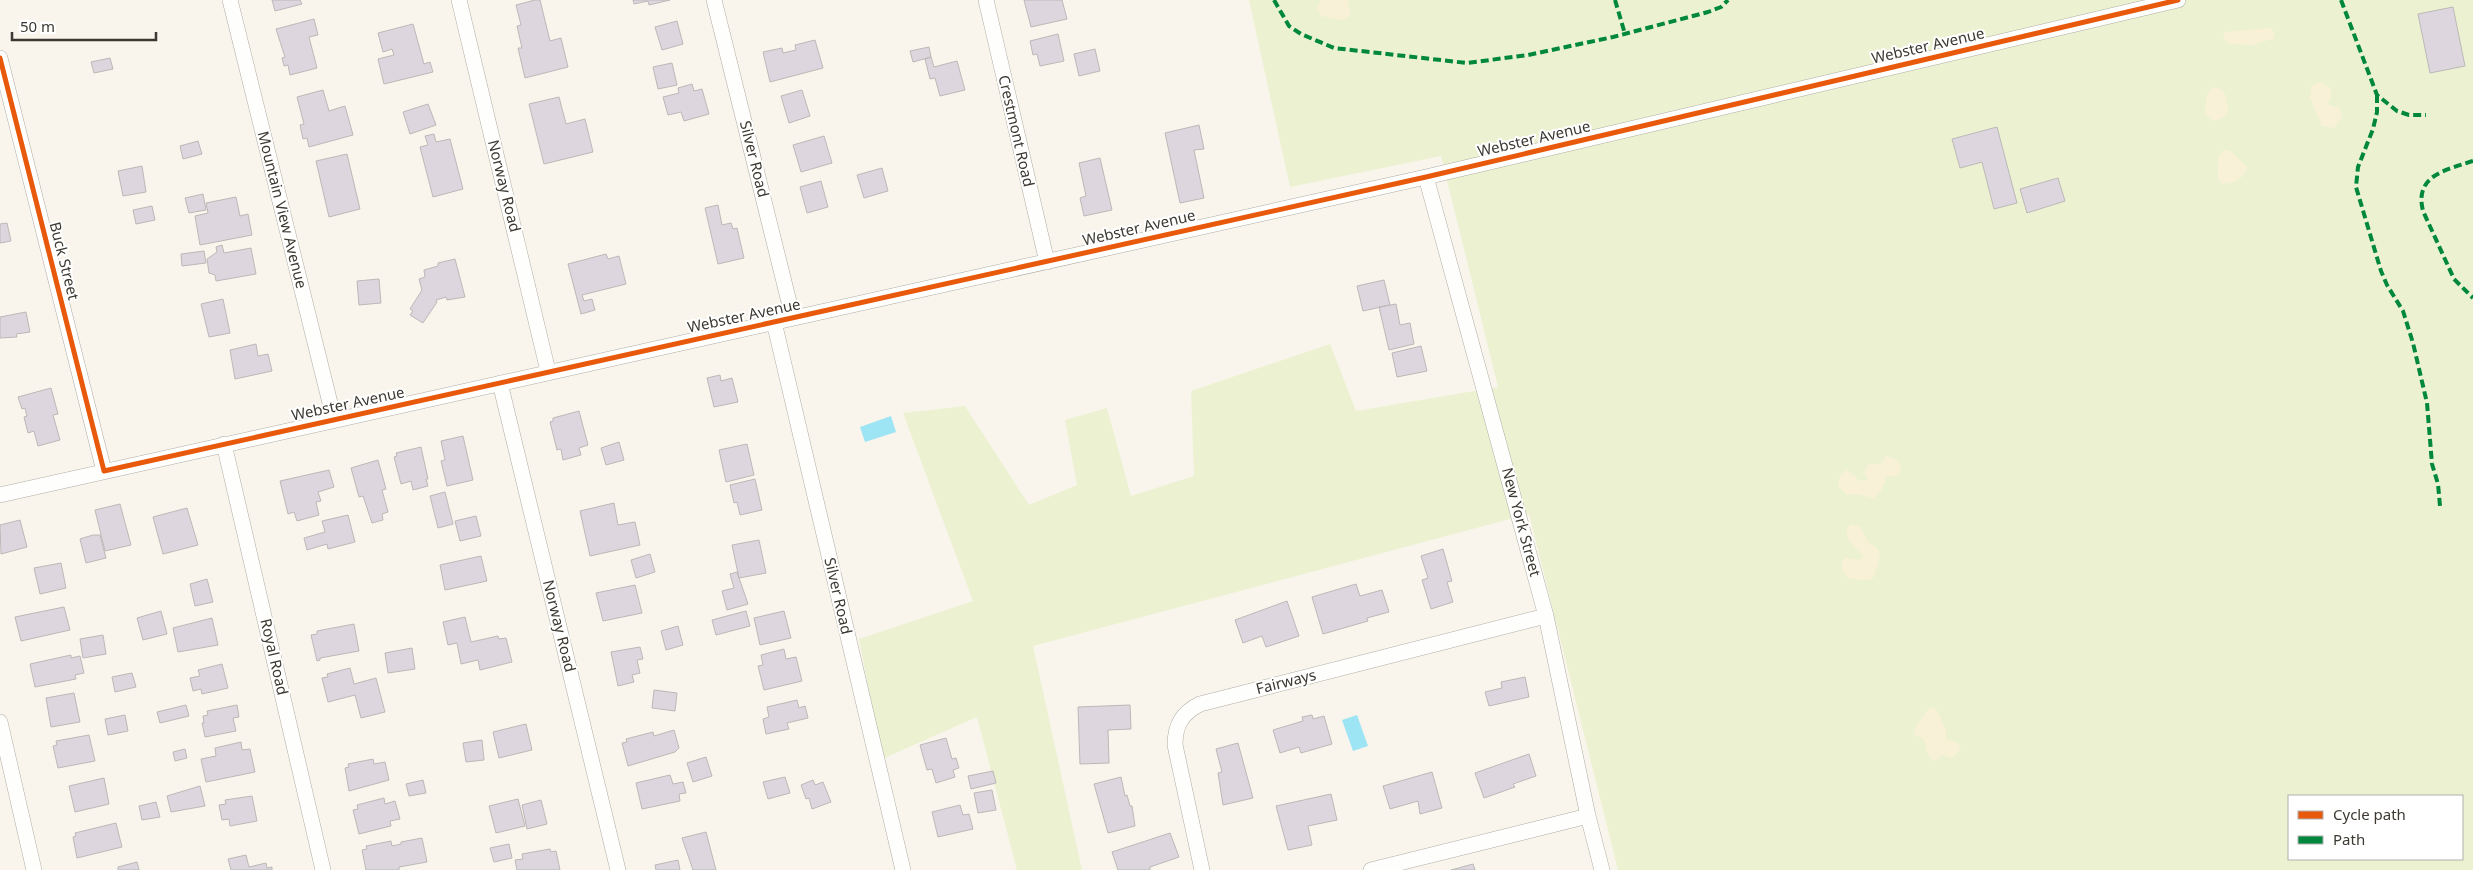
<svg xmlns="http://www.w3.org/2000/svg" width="2473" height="870" viewBox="0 0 2473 870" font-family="'Noto Sans',sans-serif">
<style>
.green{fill:#ecf2d1;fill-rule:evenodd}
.sand{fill:#f8f1d8}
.water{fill:#9de4f4}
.building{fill:#ded6df;stroke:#bbb8b7}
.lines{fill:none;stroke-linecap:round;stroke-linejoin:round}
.minor-casing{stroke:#b0aca5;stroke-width:16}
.minor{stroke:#fefefc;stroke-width:15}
.quiet{stroke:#00873e;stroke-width:4;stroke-dasharray:8 4;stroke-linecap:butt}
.cycleway-casing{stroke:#fff;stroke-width:8}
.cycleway{stroke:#e8590c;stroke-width:5}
.labels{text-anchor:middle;stroke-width:4;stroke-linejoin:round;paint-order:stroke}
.street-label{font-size:15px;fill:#3d3932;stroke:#fff}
</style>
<rect width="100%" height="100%" fill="#f9f5ec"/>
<path class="green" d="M1249 0H2473V870H1618L1529 514 1033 646 1082 870H1017L977 717 882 759 859 639 973 601 903 413 965 406 1029 505 1077 485 1065 420 1107 408 1131 496 1194 476 1191 391 1330 344 1356 411 1498 387 1441 156 1290 187ZM2289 796H2462V859H2289Z"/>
<path class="sand" d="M1321 0H1349L1348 4 1351 15 1343 20 1321 16 1317 6Z
M2270 28 2274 32V38L2253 45 2229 44 2223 37 2225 32Z
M2321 82 2329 87 2332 93 2328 104C2336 109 2339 102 2342 117L2334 128 2322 126 2310 97 2312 85Z
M2214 87C2227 89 2227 100 2228 111L2224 117 2214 121 2205 115C2205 107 2206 96 2210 89Z
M2224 150H2229L2247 167C2245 179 2233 184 2221 184L2217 175 2219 166 2218 157Z
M1886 456 1897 460 1901 467 1900 473 1896 476 1885 477C1886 485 1880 493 1874 498L1857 494 1847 495 1838 486 1840 475 1847 470 1860 481 1868 480 1864 472 1868 465 1880 464Z
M1852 524 1861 528C1868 541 1864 540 1877 548L1880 554 1874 577 1868 580 1849 579 1842 570 1843 560 1847 558 1858 560 1864 557C1856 548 1842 539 1848 526Z
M1933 707C1941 713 1940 722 1946 730V740L1957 742 1961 749 1952 758 1942 755 1935 761C1926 757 1927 747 1924 739L1915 735 1914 729 1929 708Z"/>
<path class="water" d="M891 416 896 432 865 442 860 427Z
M1357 715 1368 746 1353 751 1342 720Z"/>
<path class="building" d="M272 0H300L302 4 275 11Z
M535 0H540L550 41 561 38 568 67 525 78 518 48H522L517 26 521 25 516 5Z
M633 0H670L649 5 648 1 634 4Z
M1024 0H1062L1067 19 1031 27Z
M2453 7 2465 66 2430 73 2418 14Z
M314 19 318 35 309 37 317 68 290 75 288 65 284 66 282 58 285 57 276 29Z
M677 21 683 44 662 50 655 27Z
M413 24 424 64 430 62 433 72 384 84 378 59 394 55 392 49 383 52 378 33Z
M1058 34 1064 61 1040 66 1037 54 1033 55 1030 41Z
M815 40 823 68 770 82 763 52 782 48 783 53 796 50 795 45Z
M929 47 931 57 913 62 910 51Z
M1095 49 1100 71 1079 76 1074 54Z
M931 57 934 67 957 61 965 90 940 96 935 78 930 79 925 59Z
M110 58 113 69 94 73 91 62Z
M672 63 677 85 658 89 653 67Z
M692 84 694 91 702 89 709 114 684 121 681 112 668 115 663 97 679 93 678 88Z
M323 90 329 111 345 106 353 135 309 147 307 138 303 139 300 125 304 124 297 97Z
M802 90 810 116 789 123 781 96Z
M559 97 566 124 585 119 593 152 544 164 529 104Z
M428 104 436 125 410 134 403 112Z
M1199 125 1204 149 1194 150 1204 198 1180 203 1165 133Z
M1997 127 2017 203 1994 209 1982 162 1960 168 1952 139Z
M434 134 436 142 450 139 463 189 433 197 420 147 428 145 425 136Z
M824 136 832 163 801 172 793 145Z
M198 141 202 154 183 159 180 146Z
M347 154 360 209 329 217 316 161Z
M1100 158 1112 210 1084 216 1080 198 1086 196 1079 163Z
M142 166 146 192 123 196 118 171Z
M882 168 888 191 864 198 857 175Z
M2058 178 2065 201 2027 213 2020 189Z
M821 181 828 207 807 213 800 187Z
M203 194 206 210 189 213 185 198Z
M236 197 240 216 248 214 252 235 200 245 195 216 208 213 206 203Z
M718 205 722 225 731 223 733 229 737 228 744 258 718 264 705 208Z
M152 206 155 220 136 224 133 210Z
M7 223 11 241 0 243V224Z
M222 245 224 253 251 248 256 274 216 281 215 275 209 273 207 259 217 252 216 247Z
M204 251 206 263 182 266 181 254Z
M606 254 608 259 619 256 626 284 582 295 584 301 592 299 595 310 581 314 568 264Z
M455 259 465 297 447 300 446 297 436 300 437 302 423 323 410 315 413 311 410 309 422 290 419 279 425 277 424 270 438 266V263Z
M379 279 381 303 359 305 357 281Z
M1384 280 1390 305 1363 311 1357 286Z
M223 299 230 333 209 337 201 304Z
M1396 304 1400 325 1410 323 1414 344 1389 350 1379 307Z
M26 312 30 332 16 334 17 337 0 338V317Z
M256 344 258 356 268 354 272 371 235 379 230 350Z
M1421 346 1427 371 1397 377 1392 353Z
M720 375 721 381 732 378 738 402 714 407 707 378Z
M51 388 58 414 53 415 60 440 38 446 34 431 28 433 24 417 27 416 25 408 22 409 18 397Z
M579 411 588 445 579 448 581 455 563 460 561 449 557 450 550 422 553 421V418Z
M463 436 473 480 447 486 441 461 445 460 441 441Z
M619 442 624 460 606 465 601 448Z
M747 444 754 475 726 482 719 450Z
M421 447 428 479H426L428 486 413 490 411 481 401 484 394 457 397 456 396 453Z
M378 460 386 489 382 490 388 512 382 514 383 520 372 523 363 496 359 497 351 468Z
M329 470 334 487 318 492 321 501 316 502 319 515 297 521 294 512 288 514 280 481Z
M755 479 762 510 740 515 737 502 734 503 730 485Z
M445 492 453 524 438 528 430 496Z
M614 503 618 525 635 522 640 545 590 556 580 511Z
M120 504 131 545 105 551 95 510Z
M187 508 198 545 163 554 153 517Z
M348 515 355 542 328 549 327 544 307 550 304 538 325 532 322 521Z
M476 516 481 536 460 541 455 521Z
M20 520 27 547 1 554 0 525Z
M93 535H100L106 558 86 563 80 539Z
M759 540 766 573 739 578 732 545Z
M1443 549 1452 581 1447 582 1453 602 1431 609 1422 580 1428 578 1421 556Z
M650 554 655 572 636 578 631 560Z
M481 556 487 581 445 590 440 565Z
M61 563 66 588 40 594 34 568Z
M737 572 748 604 727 610 722 591 734 588 730 574Z
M207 579 213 602 195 606 190 584Z
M1356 584 1360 596 1382 590 1389 612 1367 618 1368 621 1323 634 1312 597Z
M635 585 642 613 603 621 596 593Z
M1287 601 1299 636 1266 647 1262 636 1243 643 1235 620Z
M64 607 70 630 21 641 15 617Z
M161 611 167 634 143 640 137 618Z
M746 611 750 626 716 635 712 620Z
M784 611 791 638 760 645 754 618Z
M465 617 471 642 498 636 499 639 506 638 512 662 480 670 478 660 461 664 457 643 448 645 443 622Z
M212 618 218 645 178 652 173 628Z
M354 624 359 651 320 658V660L317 661 311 635 317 634V631Z
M678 626 683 645 666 650 661 631Z
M103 635 106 654 83 658 80 639Z
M640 647 643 659 637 660 640 673 632 675 634 682 618 686 611 652Z
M412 648 415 669 388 673 385 653Z
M784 649 786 659 796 657 802 681 764 690 758 666 763 665 761 655Z
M71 655V658L80 656 84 673 75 675 76 679 35 687 30 664Z
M222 664 228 688 202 694 201 689 193 691 190 678 200 676 198 670Z
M350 668 354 684 376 678 385 712 361 718 355 695 328 702 322 678 328 677 327 674Z
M132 673 136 687 115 692 112 677Z
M1525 677 1529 697 1489 706 1485 692 1502 688 1501 682Z
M654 690 677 693 675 711 652 708Z
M74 693 80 722 51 727 46 698Z
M797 700 799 708 805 706 808 718 787 723 789 729 766 734 763 719 769 717 767 707Z
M186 705 189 716 160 723 157 712Z
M237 705 239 717 233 718 236 731 205 737 202 723H204L203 716 208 715 207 711Z
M1130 705 1131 729 1108 730 1109 763 1080 764 1078 707Z
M125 715 128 731 108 735 105 719Z
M1312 715 1313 719 1324 716 1332 744 1301 753 1299 747 1280 753 1273 730 1303 721 1302 717Z
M526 724 532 750 499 758 493 732Z
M674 730 679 748 675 752 628 766 622 743 627 742 626 739 653 732 654 736Z
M89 735 95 761 58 768 53 746 57 745 56 741Z
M946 738 952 759 956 758 959 768 953 770 955 777 936 783 932 769 927 770 920 745Z
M482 740 484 760 466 762 463 743Z
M241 742 242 750 250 749 255 772 206 782 201 759 216 756 215 748Z
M1238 743 1253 798 1223 805 1218 773 1222 772 1216 749Z
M185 749 187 758 175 761 173 752Z
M1529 754 1536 776 1513 784 1515 787 1484 798 1475 773Z
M706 757 712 776 693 782 687 763Z
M373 759 374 764 385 762 389 780 349 791 345 768 349 767 348 764Z
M993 771 996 783 971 789 968 776Z
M1432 772 1442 808 1420 814 1418 801 1390 809 1383 786Z
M670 775 673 784 683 782 686 793 679 794 680 801 642 809 636 783Z
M785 777 790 793 768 799 763 782Z
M1121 777 1125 796 1127 795 1130 806H1132L1135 826 1108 833 1094 784Z
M104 778 109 804 75 812 69 786Z
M423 780 426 793 409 796 406 784Z
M813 780 815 785 823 782 831 802 812 809 809 798 806 799 801 785Z
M200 786 205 806 171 812 167 796Z
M992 790 996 810 978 813 974 793Z
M1331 794 1337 820 1308 826 1312 845 1288 850 1276 806Z
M252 796 257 821 230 826 229 819 222 820 219 805 226 804 225 800Z
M384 798 385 804 395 801 400 819 390 821 391 826 359 834 353 810 358 809 357 805Z
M518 799 525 826 496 833 489 806Z
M541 800 547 824 527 829 522 805Z
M156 802 160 817 142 820 139 806Z
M960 805 963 815 969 814 973 829 938 837 932 812Z
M116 823 122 847 77 858 73 837 76 836 75 833Z
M706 832 716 870H693L682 838Z
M1170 833 1179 857 1150 867V870H1118L1112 852Z
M422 838 427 862 399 867V870H366L362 850 367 849 366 846 391 841 392 846 401 844V842Z
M509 844 512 858 494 862 490 848Z
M550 849 551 852 556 851 560 870H517L515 860 523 859 522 854Z
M246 855 249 867 266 863 267 868 272 867V870H231L228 859Z
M678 860 680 870H656L655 865Z
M137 862 139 870H118V867Z
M1473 864 1475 870H1451Z"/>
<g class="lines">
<g class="minor-casing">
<path id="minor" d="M230 0 334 419
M459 0 548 371
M714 0 793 318
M986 0 1047 262
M0 58 104 471
M1426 177 1546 616 1588 816 1602 870
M774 322 903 870
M500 383 618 870
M224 444 323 870
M0 495 1426 177 2178 0
M0 722 34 870
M1202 870 1175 745C1175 725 1182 713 1200 704L1546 616
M1371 870 1588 816"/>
</g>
<use href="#minor" class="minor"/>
<path class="quiet" d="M1274 0 1289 26 1301 34 1334 48 1467 63 1528 55 1613 37 1708 12 1721 7 1728 0
M1615 0 1625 34
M2341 0 2377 95 2397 111 2409 115H2426
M2377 95V112L2373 129 2358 167 2356 187 2381 271 2387 285 2403 311 2413 343 2427 403 2432 464 2438 484 2440 506
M2473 161C2446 170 2414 175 2423 211L2454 279 2473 298"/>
<g class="cycleway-casing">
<path id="cycleway" d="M0 58 104 471 1426 177 2178 0"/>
</g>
<use href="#cycleway" class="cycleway"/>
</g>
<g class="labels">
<g class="street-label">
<text transform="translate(1928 46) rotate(-13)" y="5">Webster Avenue</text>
<text transform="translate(1016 131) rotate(77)" y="5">Crestmont Road</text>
<text transform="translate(1534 139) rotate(-13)" y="5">Webster Avenue</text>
<text transform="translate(754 159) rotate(76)" y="5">Silver Road</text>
<text transform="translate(504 186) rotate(76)" y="5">Norway Road</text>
<text transform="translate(282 210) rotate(76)" y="5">Mountain View Avenue</text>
<text transform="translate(1139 228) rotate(-13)" y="5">Webster Avenue</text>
<text transform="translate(64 261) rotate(76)" y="5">Buck Street</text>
<text transform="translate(744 316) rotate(-12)" y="5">Webster Avenue</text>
<text transform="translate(348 404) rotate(-12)" y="5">Webster Avenue</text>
<text transform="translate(1521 522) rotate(75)" y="5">New York Street</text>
<text transform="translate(838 596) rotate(77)" y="5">Silver Road</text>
<text transform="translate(559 626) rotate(76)" y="5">Norway Road</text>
<text transform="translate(274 657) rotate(77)" y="5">Royal Road</text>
<text transform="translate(1286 682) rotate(-14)" y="5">Fairways</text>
</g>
</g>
<rect x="2288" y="795" width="175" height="65" fill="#ffffff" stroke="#b1b0ad"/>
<rect x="2298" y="811" width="25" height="8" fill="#e8590c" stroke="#b1b0ad"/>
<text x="2333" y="820" font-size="15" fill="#3d3932">Cycle path</text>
<rect x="2298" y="836" width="25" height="8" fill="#00873e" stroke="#b1b0ad"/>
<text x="2333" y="845" font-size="15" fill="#3d3932">Path</text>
<path d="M12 32v8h144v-8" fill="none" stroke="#3d3932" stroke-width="2.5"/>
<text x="20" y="32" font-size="15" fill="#3d3932" stroke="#ffffff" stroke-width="4" paint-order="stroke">50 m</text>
</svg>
